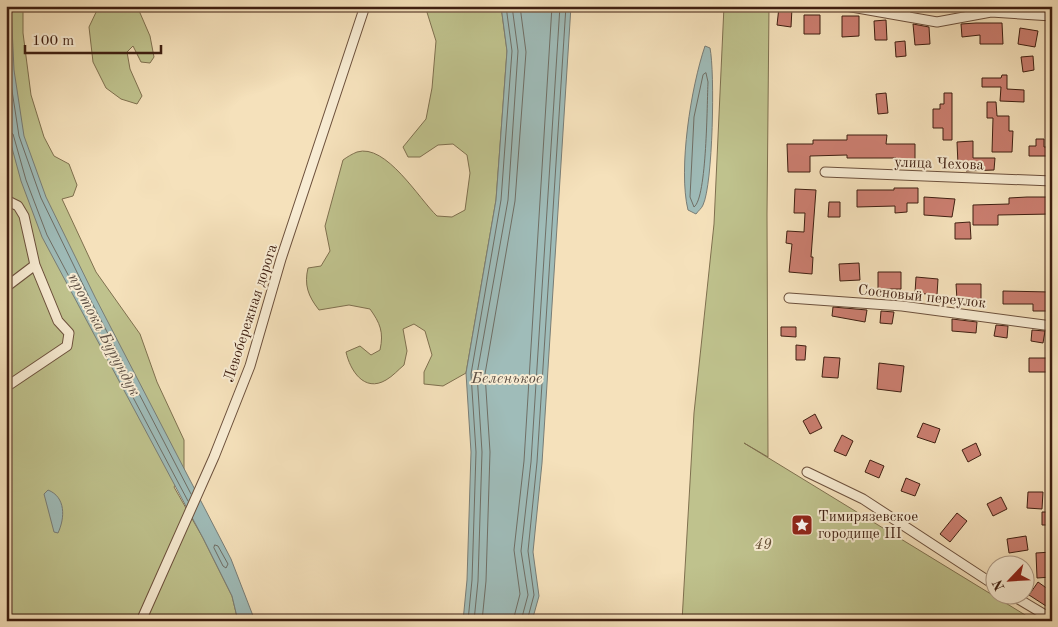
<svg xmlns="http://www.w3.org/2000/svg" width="1058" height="627" viewBox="0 0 1058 627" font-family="'Old Standard TT',serif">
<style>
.green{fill:#bfc28d;stroke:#7f704f}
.water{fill:#9fbcb9;stroke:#797d76}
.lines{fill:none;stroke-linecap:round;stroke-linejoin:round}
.shore{stroke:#6f6e65;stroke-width:1}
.building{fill:#cb7e70;stroke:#3f1f11}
.street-casing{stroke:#6c503c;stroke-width:11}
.street{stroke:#f8ecd3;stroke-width:9}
.labels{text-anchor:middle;stroke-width:4;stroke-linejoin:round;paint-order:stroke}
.street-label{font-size:15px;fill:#3f1f11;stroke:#f8ecd3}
.poi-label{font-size:15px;fill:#3f1f11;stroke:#f8ecd3;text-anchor:start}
.park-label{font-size:15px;font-style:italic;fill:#655036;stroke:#f8ecd3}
.water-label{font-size:16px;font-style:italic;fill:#5c4e43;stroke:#f8ecd3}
</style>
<rect width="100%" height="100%" fill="#f5e1bb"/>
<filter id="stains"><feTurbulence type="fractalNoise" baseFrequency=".004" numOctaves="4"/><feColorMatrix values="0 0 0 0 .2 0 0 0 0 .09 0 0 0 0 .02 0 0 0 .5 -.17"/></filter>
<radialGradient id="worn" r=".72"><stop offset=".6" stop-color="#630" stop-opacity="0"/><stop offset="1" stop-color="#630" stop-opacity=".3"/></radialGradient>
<path class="green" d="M6 6H23V33L31 95 44 137 54 156 69 164 77 185 73 196 62 199 96 272 140 334 157 382 184 440V470L174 487 203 538 232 596 238 621H6Z
M99 6H137L150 36 154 57 150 63 141 62 133 46 127 52 130 69 142 96 137 104 121 99 106 88 93 62 89 27Z
M425 6H501L507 51 496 200 466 373 443 386 424 384V372L432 355 425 331 414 324 403 329 407 351 404 365C398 370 393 376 386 380 364 393 350 370 346 352L360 346 371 355 380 350C384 332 380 323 370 309L349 305 319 310C308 296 304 285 308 268L321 266 330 251 325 226 343 160C347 157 352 154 357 152 386 143 419 199 437 216L452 217 465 210 470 173 467 155 453 144 438 145 420 157H408L403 147 426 119 432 88 436 41Z
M724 6H769L767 214 768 457 744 443 1035 621H682L694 413 714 224Z"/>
<path class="water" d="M6 6H11L14 70 24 136 46 197 95 297 231 559 255 621H238L232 596 203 538 42 237 21 181 6 126Z
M501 6H571L542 463 533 552 539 596 532 621H463L467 580 471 452 466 373 496 200 507 51Z
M705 46 710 48C715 72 713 184 703 205 702 208 698 211 696 214L688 210C678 169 691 87 705 46Z
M48 490C66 497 65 518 58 533L54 532 44 494Z"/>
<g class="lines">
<path class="shore" d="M7 6 9 71 19 136 41 198 90 299 191 494
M706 73 708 82C707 102 707 198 694 207L690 197 694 117 703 75Z
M6 130 13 134 26 180 47 235 188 501
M215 545 218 546 228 564 226 568 223 566 214 548Z
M468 621 472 580 476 452 471 374 501 200 512 51 506 6
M474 621 478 581 482 452 477 374 508 200 518 51 512 6
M482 621 486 581 490 452 485 374 515 201 526 52 520 6
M513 621 520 594 514 550 524 461 552 6
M521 621 528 595 521 551 531 462 560 6
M527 621 534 595 528 551 537 462 566 6"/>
</g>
<path class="building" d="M779 7 792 8 791 27 777 25Z
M804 15H820V34H804Z
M842 16H859V36L842 37Z
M886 20 887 40H875L874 21Z
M976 23H1002L1003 44H980V35L962 37 961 24Z
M913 24 929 27 930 44 915 45Z
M1020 28 1038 31 1035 47 1018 44Z
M905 41 906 56 896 57 895 42Z
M1033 56 1034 70 1023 72 1021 57Z
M1002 75H1007V89L1024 90V102L1000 101 1001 87H982V78H1001Z
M886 93 888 113 878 114 876 94Z
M944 93H952V140H943V128H933V109H940V104H944Z
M987 102H996L997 116H1009V131H1013L1012 152H992L993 118H987Z
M847 135H887L886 144H915V162H896V158H847V155L810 156V172H788L787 144H813V140H847Z
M1036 139H1044V147H1052V156H1029V146H1036Z
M973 141V158H995L994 170 966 171V164L958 165 957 142Z
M894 188H918V203H907V212L895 213V206L857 207V190H894Z
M795 189 816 190 811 257H813L812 274 789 272 792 244 786 243 787 231 804 232 805 213H794Z
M924 197 955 199 952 217 924 215Z
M1027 197H1052V214L998 215V225H973V205L1009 204V198Z
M829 202H840V217H828Z
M970 222 971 239H955V223Z
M859 263 860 280 840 281 839 264Z
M878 272H901V289H878Z
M916 277 938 279 937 295 915 293Z
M956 284H981V299L957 300Z
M1003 291 1050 292 1051 311H1033V304H1003Z
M833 307 867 310 865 322 832 316Z
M881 311 894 312 892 324 880 323Z
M952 319 977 322 976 333 952 331Z
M996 325 1008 326 1007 338 994 336Z
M781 327H796V337L781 336Z
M1032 330 1045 331 1043 343 1031 341Z
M796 345 806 346 805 360H796Z
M824 357 840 358 838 378 822 377Z
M1029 358H1052V372H1029Z
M879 363 904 366 901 392 877 389Z
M815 414 822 428 810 434 803 421Z
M923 423 940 429 935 443 917 437Z
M842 435 853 441 846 456 834 451Z
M976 443 981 455 968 462 962 450Z
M870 460 884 466 879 478 865 472Z
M906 478 920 484 915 496 901 491Z
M1028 492H1043L1042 509 1027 508Z
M1001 497 1007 509 993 516 987 504Z
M1042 512H1052V525H1042Z
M957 513 967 521 950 542 940 534Z
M1026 536 1028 550 1009 553 1007 539Z
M1052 552V577L1037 578 1036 553Z
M1038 582 1052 592V597L1046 606 1029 595Z"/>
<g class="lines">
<g class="street-casing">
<path id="street" d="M846 6 937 22 991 12 1052 16
M904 16 908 6
M825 172 1052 181
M6 200 18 206 24 216 35 265 58 321 69 333 67 346 6 387
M6 287 35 265
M789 298 902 306 1052 326
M807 472 863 499 996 586
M1010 594 1052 619
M141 621 214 457 250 366 281 259 365 6"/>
</g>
<use href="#street" class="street"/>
</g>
<defs>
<g id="sight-square" transform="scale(1.125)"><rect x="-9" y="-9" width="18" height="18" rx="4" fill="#8f2418" stroke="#f8ecd3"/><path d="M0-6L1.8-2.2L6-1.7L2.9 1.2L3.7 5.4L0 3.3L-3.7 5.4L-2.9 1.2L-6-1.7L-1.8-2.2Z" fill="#fff"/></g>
</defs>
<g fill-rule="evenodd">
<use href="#sight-square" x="802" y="525"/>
</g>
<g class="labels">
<g class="street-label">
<text transform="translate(939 163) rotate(2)" y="5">улица Чехова</text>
<text transform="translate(922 296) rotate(6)" y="5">Сосновый переулок</text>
<text transform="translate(250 313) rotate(-72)" y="5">Левобережная дорога</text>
</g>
<g class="poi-label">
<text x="818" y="521">Тимирязевское<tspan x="818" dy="17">городище III</tspan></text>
</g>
<g class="park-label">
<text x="763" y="549">49</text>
</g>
<g class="water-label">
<text transform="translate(105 334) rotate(62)" y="6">протока Бурундук</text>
<text x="507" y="383">Беленькое</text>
</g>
</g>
<rect width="1058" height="627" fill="none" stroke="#f5e1bb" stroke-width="25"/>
<rect x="8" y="8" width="1043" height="612" fill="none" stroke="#3f1f11" stroke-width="2.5"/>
<rect x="12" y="12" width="1033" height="602" fill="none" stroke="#3f1f11"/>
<g transform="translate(1010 580) rotate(245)"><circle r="24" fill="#f8ecd3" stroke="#ae9a85"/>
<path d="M0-4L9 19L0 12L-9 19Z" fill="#8f2418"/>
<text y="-8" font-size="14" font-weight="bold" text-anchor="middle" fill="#3f1f11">N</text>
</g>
<path d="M25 45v8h136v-8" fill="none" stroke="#3f1f11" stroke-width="2.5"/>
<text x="32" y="45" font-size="15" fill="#3f1f11" stroke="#f8ecd3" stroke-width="4" paint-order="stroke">100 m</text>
<rect width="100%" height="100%" filter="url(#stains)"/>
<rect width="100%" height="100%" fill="url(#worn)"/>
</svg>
